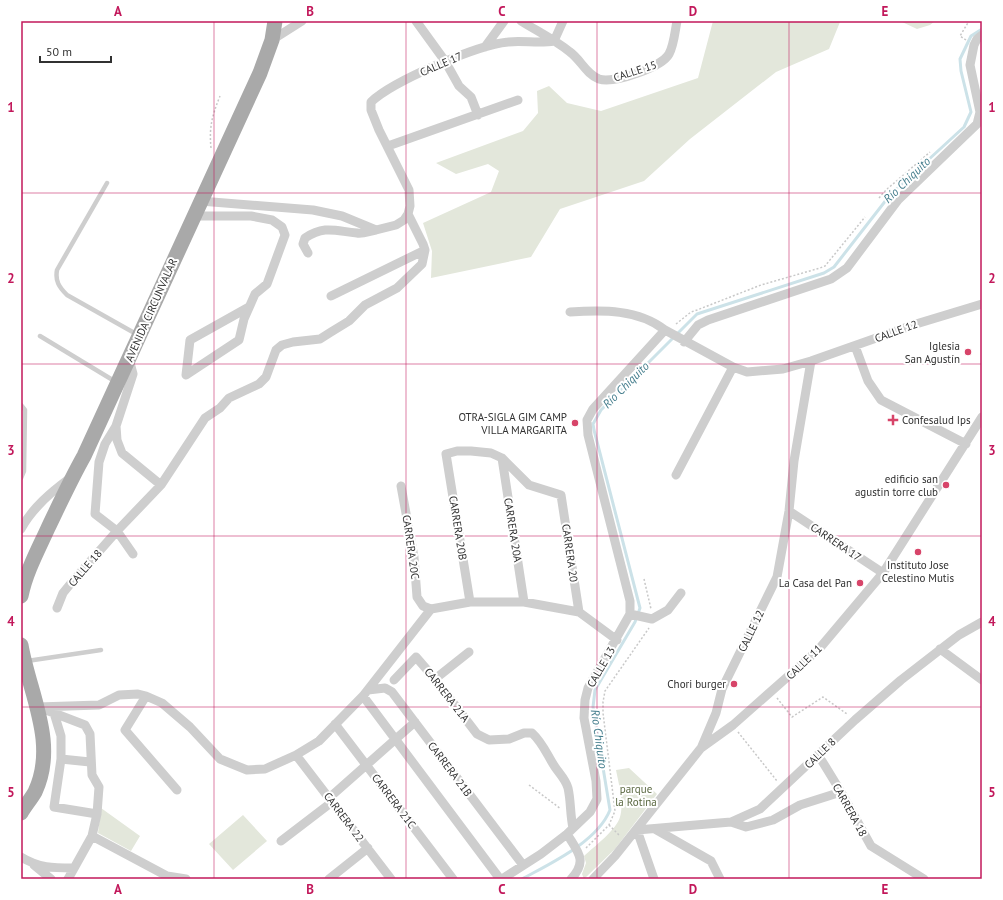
<svg xmlns="http://www.w3.org/2000/svg" width="1003" height="900" viewBox="0 0 1003 900" font-family="'PT Sans',sans-serif">
<style>
.green{fill:#e3e7db}
.lines{fill:none;stroke-linecap:round;stroke-linejoin:round}
.stream{stroke:#cce2e8;stroke-width:3}
.path{stroke:#c8c8c8;stroke-width:1.5;stroke-dasharray:2 2;stroke-linecap:butt}
.lane{stroke:#cecece;stroke-width:4.5}
.street{stroke:#cecece;stroke-width:9}
.primary{stroke:#a9a9a9;stroke-width:15}
.grid{fill:none;stroke:#c2185b;stroke-width:1;stroke-opacity:0.55}
.poi-dot{fill:#d74469;stroke:#fff;stroke-width:1.5}
.labels{text-anchor:middle;stroke-width:4;stroke-linejoin:round;paint-order:stroke}
.street-label{font-size:11px;fill:#313131;stroke:#fff}
.poi-label{font-size:11px;fill:#313131;stroke:#fff;text-anchor:end}
.park-label{font-size:11px;fill:#5b6942;stroke:#fff}
.water-label{font-size:12px;font-style:italic;fill:#457e8d;stroke:#fff}
.neatline{fill:none;stroke:#c2185b;stroke-width:1.5}
.grid-label{font-size:13px;text-anchor:middle;font-weight:bold;fill:#c2185b}
</style>
<rect width="100%" height="100%" fill="#fff"/>
<path class="green" d="M713 21 840 22 829 49 776 72 690 139 644 181 560 209 531 257 431 278 432 251 423 223 491 192 499 171 488 164 456 174 436 163 523 131 538 113 537 91 549 86 567 103 601 111 698 78Z
M900 21H935L930 25 917 29Z
M629 768 657 794 615 849 584 879 582 874 586 863 584 856C594 847 617 829 620 817 624 803 619 785 616 770Z
M101 808 140 836 131 851 98 833Z
M243 815 267 841 233 870 209 844Z"/>
<g class="lines">
<path class="stream" d="M522 879C551 863 597 842 610 810L593 707 595 690 635 622 640 608 594 430 593 424 601 410 697 314 824 273 834 267 890 195 964 127 971 112 961 71 960 59 971 36 982 29"/>
<path class="path" d="M966 40 960 36 969 21
M211 148C209 127 212 116 220 96
M879 198 886 190 930 152
M676 324 691 312 697 310 761 285 820 268 825 266 865 217
M644 579 651 609
M777 698 792 717 823 697 847 714
M738 732 777 781
M529 785 561 809
M609 825 619 835
M586 848 609 825 615 811 603 713V702L605 691 649 628"/>
<path class="lane" d="M107 183 57 270C55 281 59 287 67 295L138 335
M40 336 116 382
M21 405 25 410 24 471 21 478
M27 661 101 650"/>
<path class="street" d="M416 21 445 61 459 86 471 97 478 115
M521 21C537 31 555 40 570 52 581 60 586 74 599 79 614 84 662 67 669 54 674 45 675 31 677 21
M272 40 302 21
M554 41 563 21
M485 47 504 21
M388 146 518 100
M200 201 313 210 342 216 376 230 396 225 404 220 408 214 410 206 409 190 379 130 371 110V102C393 81 477 45 508 42 523 40 539 44 554 41
M194 216H251L272 220 282 227 285 235 267 284 255 294 244 319 239 340 186 375 190 340 249 307
M308 253 303 244 305 238C325 225 335 231 357 233 363 234 370 231 376 230
M331 296 425 250
M570 312C603 310 638 309 665 330
M684 342 698 325 708 320 831 279 847 268 898 200 977 124 980 112 970 65 974 45 977 39 982 35
M855 346 868 381 881 400 966 444
M129 359 133 374 116 426 117 440 122 453 161 485
M116 426 105 444 99 462 95 514 117 531 133 554
M502 458 524 602
M676 475 733 367
M401 486 414 557 417 597 423 606 431 609 470 602H524L579 612 617 640
M789 511 883 573
M21 529C32 508 51 492 70 478
M470 602 446 454 457 451H471L491 453 502 458 529 485 561 495 579 612
M57 608 63 593 72 582 117 531 161 485 205 418 220 408 229 398 259 384 266 377 276 350 282 345 293 342 320 339 331 332 349 321 365 305 397 288 422 264 425 250 423 244 408 214
M630 614 652 619 668 610 681 593
M940 649 982 680
M435 679 469 652
M394 680 416 657 435 679 477 734 489 740 509 739 524 733H532C543 743 547 755 555 767 559 773 566 780 568 788 571 801 570 814 573 828
M368 690 385 688 392 692 523 865
M146 696 125 730 177 790
M363 696 500 879
M38 707 99 705 119 695 138 694 146 696 162 703 190 727 220 759 247 770 265 769 296 755 319 741 363 696 431 609
M46 710 85 725 90 734 92 775 99 787 97 814 92 836 68 879
M54 713 61 736V759L54 807 97 814
M335 724 453 879
M702 746 716 713 722 689 777 577 789 511 794 461 811 361
M296 755 391 879
M61 759 90 762
M822 761 841 792 871 846 924 879
M329 798 415 722
M731 822 746 827 773 820 800 805 841 792
M655 829 711 861 720 879
M567 834C578 852 588 861 571 879
M92 836 167 876 186 879
M281 841 332 802
M21 857C39 868 53 868 73 868
M34 865 51 879
M329 879 368 848
M502 879 541 854 567 834 590 812 597 799 596 781 584 718 585 700 588 688 630 614V601L588 435 587 420 593 409 665 330 733 367 747 372 783 369 811 361 916 324 982 304
M593 879 615 856 701 748 733 725 819 649 883 573 982 417
M654 879 637 830 731 822 760 809 855 720 901 680 959 635 982 622"/>
<path class="primary" d="M21 596C26 572 38 550 48 528 60 503 71 479 84 456L260 73 272 40 275 21
M21 645C29 693 58 743 35 792 31 799 25 806 21 813"/>
</g>
<path class="grid" d="M214 21V879M406 21V879M597 21V879M789 21V879M21 193H982M21 364H982M21 536H982M21 707H982"/>
<g class="poi-dot">
<circle cx="968" cy="352" r="4"/>
<path d="M891 414h4v4h4v4h-4v4h-4v-4h-4v-4h4z"/>
<circle cx="575" cy="423" r="4"/>
<circle cx="946" cy="485" r="4"/>
<circle cx="918" cy="552" r="4"/>
<circle cx="860" cy="583" r="4"/>
<circle cx="734" cy="684" r="4"/>
</g>
<g class="labels">
<g class="street-label">
<text transform="translate(441 64) rotate(-23)" y="4">CALLE 17</text>
<text transform="translate(635 71) rotate(-18)" y="4">CALLE 15</text>
<text transform="translate(151 310) rotate(-66)" y="4">AVENIDA CIRCUNVALAR</text>
<text transform="translate(896 331) rotate(-20)" y="4">CALLE 12</text>
<text transform="translate(458 528) rotate(81)" y="4">CARRERA 20B</text>
<text transform="translate(513 530) rotate(81)" y="4">CARRERA 20A</text>
<text transform="translate(836 542) rotate(34)" y="4">CARRERA 17</text>
<text transform="translate(411 547) rotate(82)" y="4">CARRERA 20C</text>
<text transform="translate(570 553) rotate(82)" y="4">CARRERA 20</text>
<text transform="translate(85 568) rotate(-49)" y="4">CALLE 18</text>
<text transform="translate(751 631) rotate(-64)" y="4">CALLE 12</text>
<text transform="translate(804 662) rotate(-44)" y="4">CALLE 11</text>
<text transform="translate(601 667) rotate(-60)" y="4">CALLE 13</text>
<text transform="translate(447 695) rotate(52)" y="4">CARRERA 21A</text>
<text transform="translate(820 753) rotate(-44)" y="4">CALLE 8</text>
<text transform="translate(450 769) rotate(53)" y="4">CARRERA 21B</text>
<text transform="translate(394 801) rotate(53)" y="4">CARRERA 21C</text>
<text transform="translate(850 810) rotate(61)" y="4">CARRERA 18</text>
<text transform="translate(344 817) rotate(53)" y="4">CARRERA 22</text>
</g>
<g class="poi-label">
<text x="960" y="350">Iglesia<tspan x="960" dy="13">San Agustín</tspan></text>
<text x="567" y="421">OTRA-SIGLA GIM CAMP<tspan x="567" dy="13">VILLA MARGARITA</tspan></text>
<text x="902" y="424" text-anchor="start">Confesalud Ips</text>
<text x="938" y="483">edificio san<tspan x="938" dy="13">agustin torre club</tspan></text>
<text x="918" y="569" text-anchor="middle">Instituto Jose<tspan x="918" dy="13">Celestino Mutis</tspan></text>
<text x="852" y="587">La Casa del Pan</text>
<text x="726" y="688">Chori burger</text>
</g>
<g class="park-label">
<text x="636" y="793">parque<tspan x="636" dy="13">la Rotina</tspan></text>
</g>
<g class="water-label">
<text transform="translate(907 180) rotate(-44)" y="4">Río Chiquito</text>
<text transform="translate(626 385) rotate(-45)" y="4">Río Chiquito</text>
<text transform="translate(599 739) rotate(82)" y="4">Río Chiquito</text>
</g>
</g>
<rect width="1003" height="900" fill="none" stroke="#ffffff" stroke-width="44"/>
<path d="M40 56v6h71v-6" fill="none" stroke="#313131" stroke-width="2"/>
<text x="46" y="56" font-size="12" fill="#313131" stroke="#ffffff" stroke-width="3" paint-order="stroke">50 m</text>
<rect x="22" y="22" width="959" height="856" class="neatline"/>
<g class="grid-label">
<text x="118" y="16">A</text>
<text x="310" y="16">B</text>
<text x="502" y="16">C</text>
<text x="693" y="16">D</text>
<text x="885" y="16">E</text>
<text x="11" y="112">1</text>
<text x="992" y="112">1</text>
<text x="11" y="283">2</text>
<text x="992" y="283">2</text>
<text x="11" y="455">3</text>
<text x="992" y="455">3</text>
<text x="11" y="626">4</text>
<text x="992" y="626">4</text>
<text x="11" y="797">5</text>
<text x="992" y="797">5</text>
<text x="118" y="894">A</text>
<text x="310" y="894">B</text>
<text x="502" y="894">C</text>
<text x="693" y="894">D</text>
<text x="885" y="894">E</text>
</g>
</svg>
